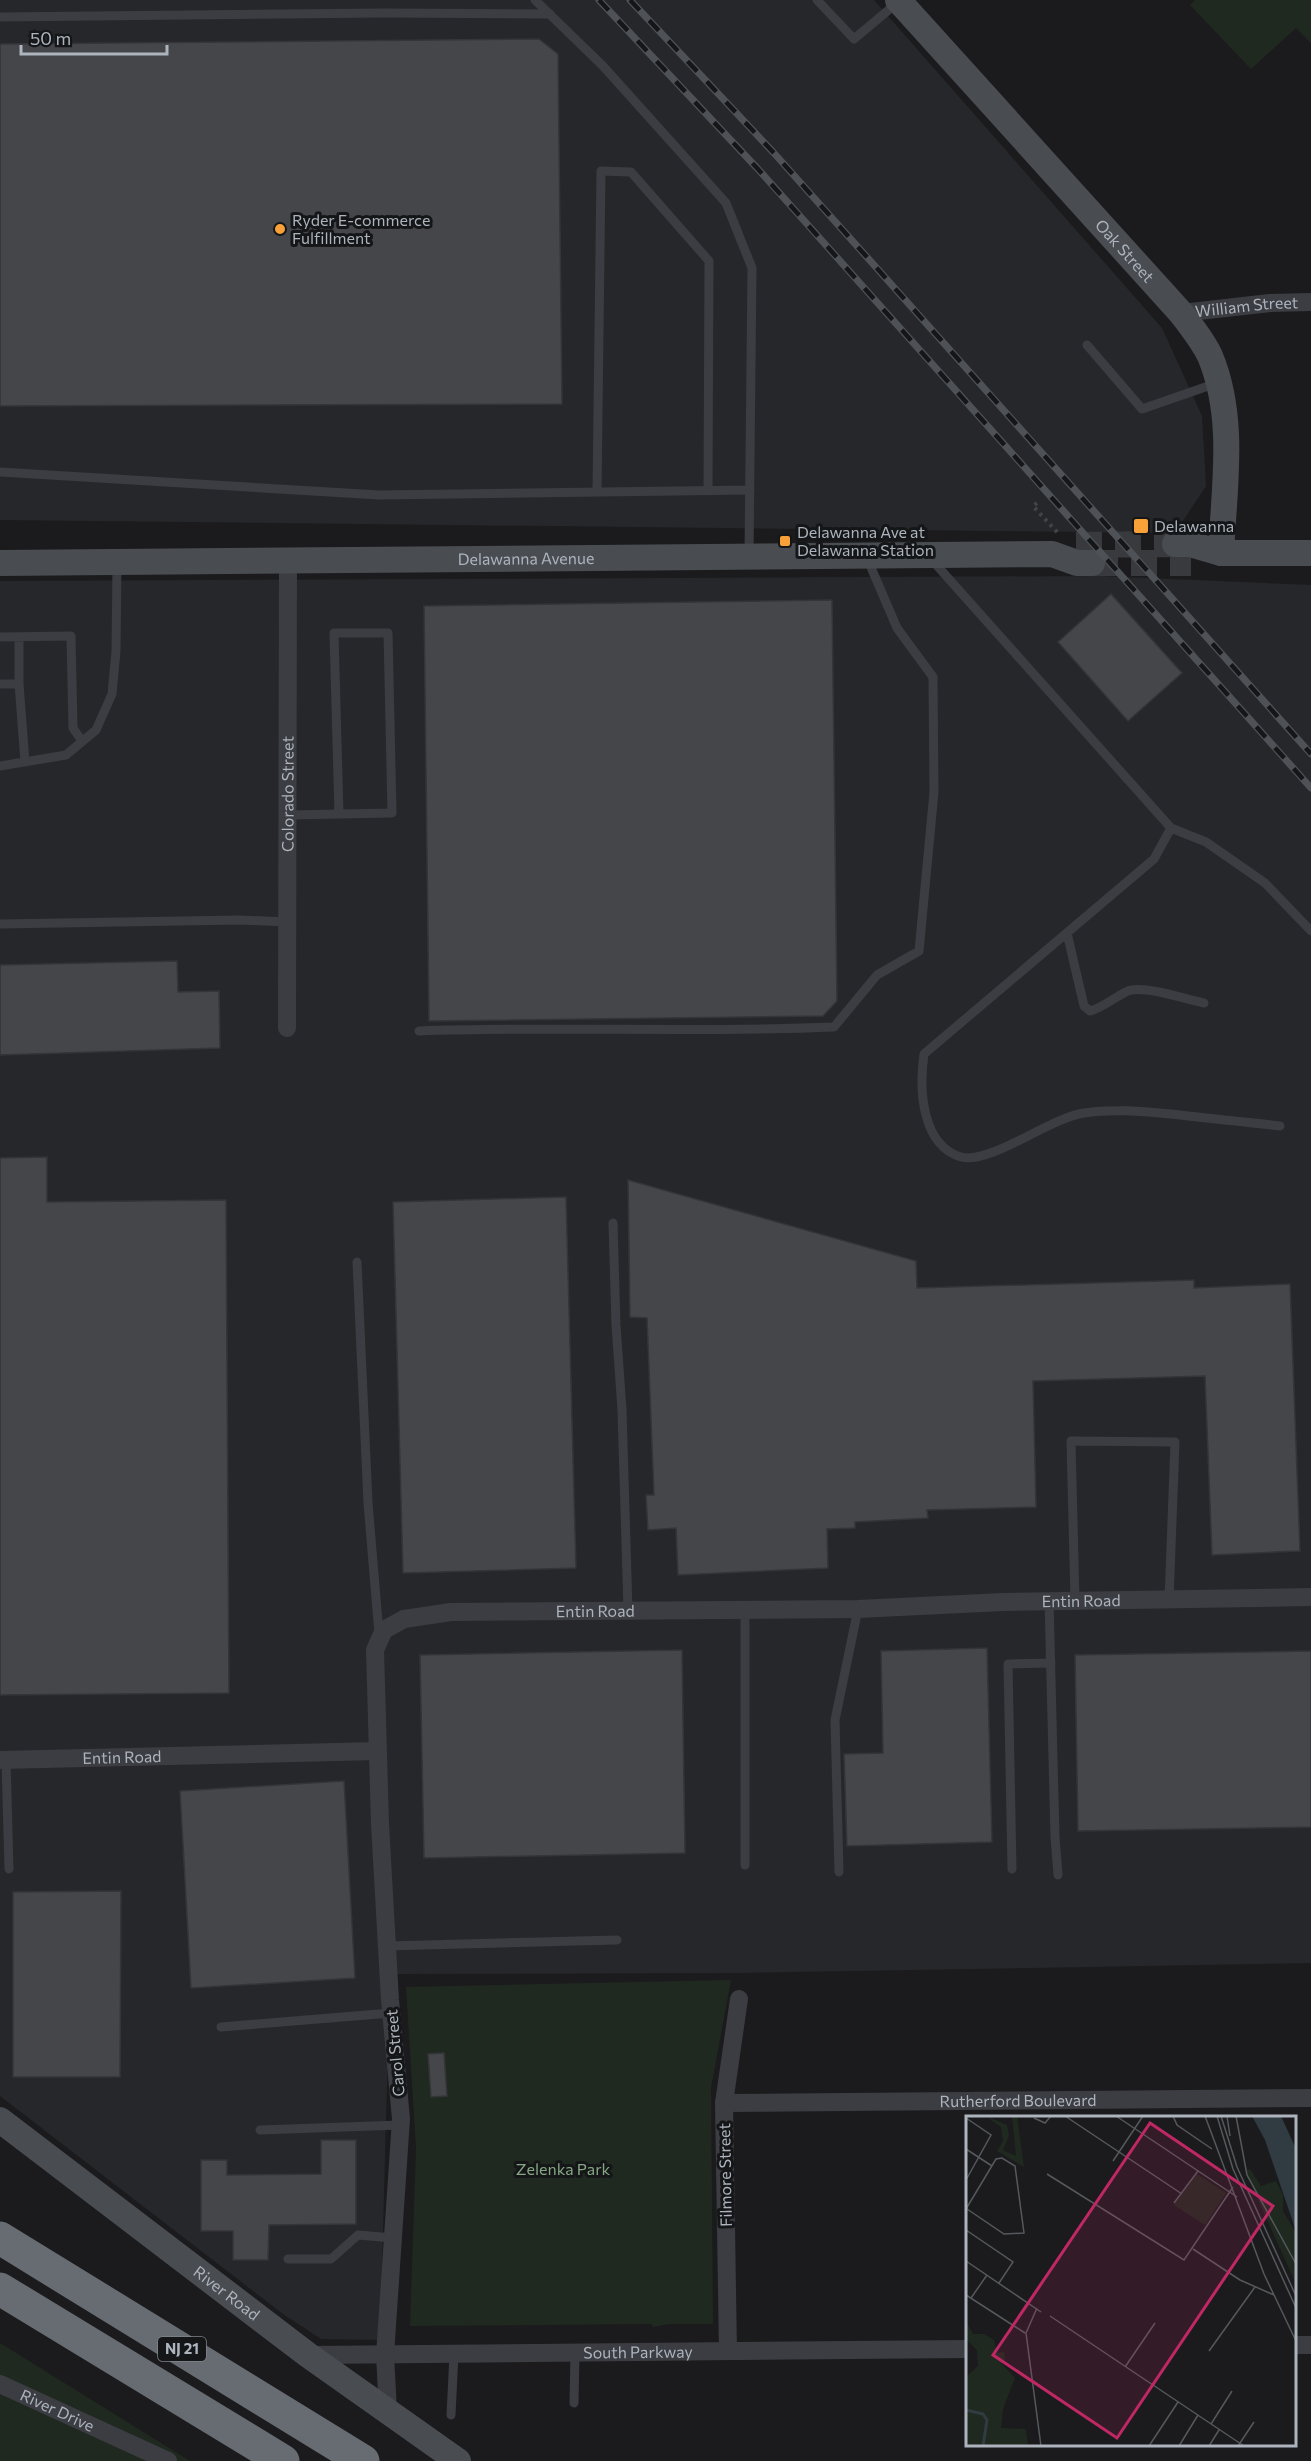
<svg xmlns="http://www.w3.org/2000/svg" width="1311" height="2461" viewBox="0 0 1311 2461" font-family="Commissioner,sans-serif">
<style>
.built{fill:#26272a}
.green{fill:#202920}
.building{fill:#45464a;stroke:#343539;stroke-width:1.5}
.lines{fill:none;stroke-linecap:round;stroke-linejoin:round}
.secondary-tunnel{stroke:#383a3d;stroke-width:26;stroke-dasharray:26 13;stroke-linecap:butt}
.path{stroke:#414449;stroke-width:4;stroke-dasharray:3 4.5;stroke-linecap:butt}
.lane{stroke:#3b3d42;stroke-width:9}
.street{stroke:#3b3d42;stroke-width:18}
.secondary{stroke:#494d52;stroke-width:26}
.highway{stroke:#676c73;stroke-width:33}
.rail-casing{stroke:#4e5257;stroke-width:7}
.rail{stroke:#151618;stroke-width:4.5;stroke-dasharray:14;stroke-linecap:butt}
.poi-dot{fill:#f7a138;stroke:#151618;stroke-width:2}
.labels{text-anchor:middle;stroke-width:6;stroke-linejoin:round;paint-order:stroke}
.shield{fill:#151618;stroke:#7f858c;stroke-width:1.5}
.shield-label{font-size:15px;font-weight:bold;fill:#adb4bd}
.poi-label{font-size:16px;fill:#adb4bd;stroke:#151618;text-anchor:start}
.street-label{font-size:16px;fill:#adb4bd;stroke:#151618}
.park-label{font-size:16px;fill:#86a884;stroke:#151618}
.inset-river{fill:none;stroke:#303c42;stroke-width:3}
.inset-road{fill:none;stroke:#55585d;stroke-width:1.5}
.view{fill:#c02865;fill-opacity:0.15;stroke:#c02865;stroke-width:3}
.inset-edge{fill:none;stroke:#adb4bd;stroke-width:3}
</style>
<rect width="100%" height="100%" fill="#1b1b1d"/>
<path class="built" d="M0 0H874L1162 328 1202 416 1206 486 1175 533 0 520Z
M1100 576 1311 585V1963L740 1973 390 1974 380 2340 321 2339 283 2314 0 2096V581Z"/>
<path class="green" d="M1195 0H1311V43L1296 28 1251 69 1190 5Z
M731 1980 711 2088 713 2324H669L653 2327 651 2324 410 2326 416 2148 406 1987Z
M0 2343 190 2461H0Z"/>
<path class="building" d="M539 39 558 54 562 404 0 406V44Z
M1111 594 1182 673 1128 721 1058 642Z
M832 600 837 1001 823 1016 429 1021 424 606Z
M177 961 178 992 219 991 220 1048 0 1055V965Z
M47 1157V1202L226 1200 229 1693 0 1695V1158Z
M628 1180 916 1261 917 1288 1194 1280V1288L1290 1284 1300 1551 1212 1555 1205 1376 1033 1381 1036 1507 927 1510 928 1518 855 1522V1528L827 1529 828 1568 678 1575 676 1528 648 1530 646 1495H654L647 1318 630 1317Z
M566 1197 576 1568 403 1573 393 1202Z
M987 1648 992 1842 847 1846 844 1754 883 1753 881 1651Z
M682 1650 685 1853 424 1858 420 1655Z
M1311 1651V1827L1078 1831 1075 1655Z
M344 1781 355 1978 191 1988 180 1791Z
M121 1891 120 2077H13V1892Z
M444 2053 447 2096 431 2097 428 2054Z
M321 2140H356V2224L269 2225 268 2260H233V2231H201V2160H227V2175L321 2174Z"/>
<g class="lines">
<path class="secondary-tunnel" d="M1076 545 1175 544
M1092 563H1191"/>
<path class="path" d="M1037 503 1033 506 1058 533"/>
<path class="lane" d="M535 0 603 66 726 203 752 268 749 555
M817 0 854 39 898 2
M0 17 385 13 550 14
M1087 345 1142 409 1217 383
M0 472 379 495 750 490
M597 492 601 171 631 172 709 261 708 490
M932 560 1171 828 1154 859 924 1054C919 1088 921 1145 961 1157 989 1165 1050 1118 1084 1113 1116 1108 1148 1112 1180 1115 1213 1119 1246 1122 1280 1126
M0 637 71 636 73 728 82 741
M0 684H19L25 762
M19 684V637
M0 766 66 755 96 730 112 694 116 651 117 564
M289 815 392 813 388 633H334L339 814
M1171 828 1206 842 1265 883 1311 931
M0 924 240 920 288 922
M1067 933 1084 1006 1090 1011C1104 1008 1121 992 1131 990 1151 987 1184 999 1204 1003
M419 1031C557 1026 696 1033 834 1027L877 975 919 951 934 792 933 677 897 628 867 558
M613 1223 616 1325 622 1410 628 1610
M357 1262 368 1503 379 1634
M1049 1601 1055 1837 1058 1875
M1075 1601 1071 1441 1175 1442 1169 1600
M745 1609V1865
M6 1760 9 1869
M1012 1869 1008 1664 1051 1663
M839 1872 835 1720 858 1609
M387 1946 617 1940
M221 2027 391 2013
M260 2130 400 2125
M288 2259H331L358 2235 393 2238
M574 2403 575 2353
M451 2415 454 2354"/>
<g class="street">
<path id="s1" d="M1181 313 1270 303 1311 302"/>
<path id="s2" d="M287 1028 288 560"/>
<path id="s3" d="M0 1760 377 1751"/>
<path id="s4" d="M724 2103 1311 2098"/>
<path d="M1294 2345H1311"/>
<path d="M728 2351 724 2103 739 1999"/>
<path id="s5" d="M308 2355 968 2349"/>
<path id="s6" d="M0 2384 168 2461"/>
<path id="s7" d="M388 2411 385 2355 401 2119 390 2000 380 1824 375 1650 384 1630 404 1619 451 1612 858 1609 1003 1602 1311 1597"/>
</g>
<g class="secondary">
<path id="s8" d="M898 0 1181 313C1191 326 1203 341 1210 356 1236 418 1224 488 1221 553"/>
<path d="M1175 544H1190L1221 553H1311"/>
<path id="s9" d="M0 563 1052 554 1077 563H1092"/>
<path id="s10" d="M0 2120 308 2355 458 2461"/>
</g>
<path class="highway" d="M0 2238 363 2461
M0 2289 283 2461"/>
<g class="rail-casing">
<path id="rail" d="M599 0 757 168 1311 788
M630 0 773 152 1311 754"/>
</g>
<use href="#rail" class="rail"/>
</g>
<g class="poi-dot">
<circle cx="280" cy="229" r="6"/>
<rect x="1133" y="518" width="16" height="16" rx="3"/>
<rect x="779" y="535" width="12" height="12" rx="3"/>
</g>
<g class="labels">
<rect class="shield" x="158" y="2337" width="48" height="24" rx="4.5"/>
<g class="shield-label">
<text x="182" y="2354">NJ 21</text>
</g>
<g class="poi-label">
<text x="292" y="226">Ryder E-commerce<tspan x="292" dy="18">Fulfillment</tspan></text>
<text x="1154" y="532">Delawanna</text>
<text x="797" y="538">Delawanna Ave at<tspan x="797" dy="18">Delawanna Station</tspan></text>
</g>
<g class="street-label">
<text dy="6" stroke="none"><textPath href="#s8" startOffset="338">Oak Street</textPath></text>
<text dy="6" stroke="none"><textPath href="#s1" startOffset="66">William Street</textPath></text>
<text dy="6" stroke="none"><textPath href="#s9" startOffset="526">Delawanna Avenue</textPath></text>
<text dy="6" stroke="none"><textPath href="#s2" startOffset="234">Colorado Street</textPath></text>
<text dy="6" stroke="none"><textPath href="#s7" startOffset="1485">Entin Road</textPath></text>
<text dy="6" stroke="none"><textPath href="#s7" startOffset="999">Entin Road</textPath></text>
<text dy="6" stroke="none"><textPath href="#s3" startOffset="122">Entin Road</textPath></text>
<text transform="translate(395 2053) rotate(-95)" y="6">Carol Street</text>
<text dy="6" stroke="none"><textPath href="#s4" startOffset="294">Rutherford Boulevard</textPath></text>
<text transform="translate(725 2175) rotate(-91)" y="6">Filmore Street</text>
<text dy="6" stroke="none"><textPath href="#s10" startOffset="285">River Road</textPath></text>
<text dy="6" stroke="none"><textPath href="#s5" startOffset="330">South Parkway</textPath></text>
<text dy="6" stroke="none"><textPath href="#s6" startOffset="63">River Drive</textPath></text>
</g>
<g class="park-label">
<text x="563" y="2175">Zelenka Park</text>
</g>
</g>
<g transform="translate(966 2116)">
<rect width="330" height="330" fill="#1b1b1d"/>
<path d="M20 0 41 9 43 20 37 34 50 40 46 0H51L58 51 31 35 37 25 35 11ZM284 53 295 70 310 65 317 79V95L330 117V168L279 55ZM231 58 260 77 239 109 208 89ZM0 205 7 218H18L28 224 31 237 38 236 39 246 35 247 49 262 37 293 35 312 60 313 62 330H0V261L12 250 11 234 0 223Z" fill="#202920"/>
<path d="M286 0H315L330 33V115L299 24Z" fill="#303c42"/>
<path class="inset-river" d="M0 294 17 298 21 304 17 330"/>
<path class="inset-road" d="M99 0 216 78M150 0 271 81M207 0 211 9 246 33M239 0 298 158 330 225M251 0 267 53 330 192M255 0 271 51 330 180M261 0 264 20M270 0 281 59 330 148M0 2 25 19 0 64M68 2 79 7 85 0M0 33 26 50M147 45 177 0M81 58 218 144 267 71M208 87 232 55M0 93 30 43 36 42 49 50 58 117 38 118 1 93M0 114 47 146 33 167M227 133 274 164 308 179M0 145 75 196M0 179 59 217M5 182 21 159M71 192 60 217 75 330M84 200 278 330M243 235 289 171M159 251 189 207M245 308 266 275M183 330 212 286M213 330 232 299M243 330 253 314M272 330 288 306"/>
<path class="view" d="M184 7 307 90 151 322 27 239Z"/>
<rect width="330" height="330" class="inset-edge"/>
</g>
<path d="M21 45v9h146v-9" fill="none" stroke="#adb4bd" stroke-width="3"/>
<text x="30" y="45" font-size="18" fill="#adb4bd" stroke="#151618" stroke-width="4.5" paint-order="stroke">50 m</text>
</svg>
